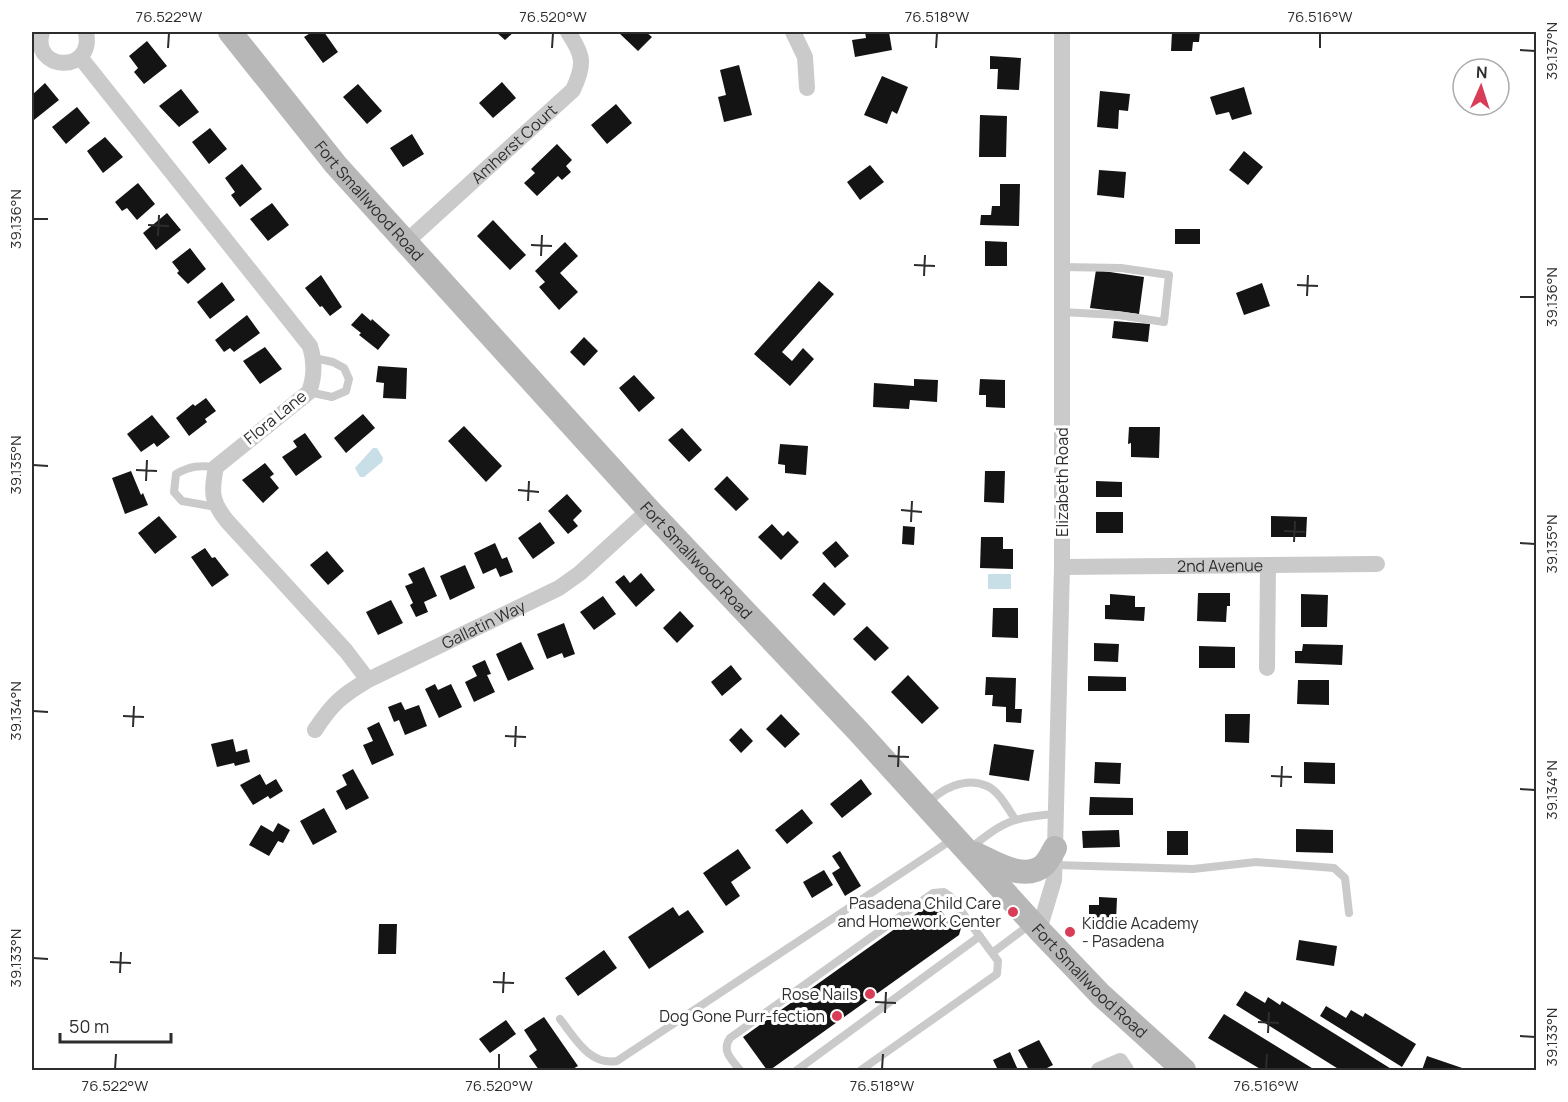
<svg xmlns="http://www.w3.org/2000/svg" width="1568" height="1102" viewBox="0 0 1568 1102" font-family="Manrope,sans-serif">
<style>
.water{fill:#c9dfe8}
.building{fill:#141414}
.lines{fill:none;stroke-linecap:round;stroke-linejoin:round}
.service{stroke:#cacaca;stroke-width:8}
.minor{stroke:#cacaca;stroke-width:16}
.secondary{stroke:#b7b7b7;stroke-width:24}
.ticks{fill:none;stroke:#2d2d2d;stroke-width:2}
.poi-dot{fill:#d83c56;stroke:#fff;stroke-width:2}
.labels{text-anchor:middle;stroke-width:6;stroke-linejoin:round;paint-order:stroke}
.street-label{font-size:16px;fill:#2d2d2d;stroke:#fff}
.poi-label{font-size:16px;fill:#2d2d2d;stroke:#fff;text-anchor:end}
.neatline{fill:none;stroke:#2d2d2d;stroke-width:2}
.ticks-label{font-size:15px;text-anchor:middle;fill:#2d2d2d}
</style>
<rect width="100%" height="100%" fill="#fff"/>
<path class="water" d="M373 448H377L383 458 382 462 364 477H360L355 468Z
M988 574H1011V589H988Z"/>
<path class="building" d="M312 32H324L338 52 323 63 304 37Z
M496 32H514L505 40Z
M618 32H646L652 37 638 51Z
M865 32H889L892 50 855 57 852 40 866 38Z
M1172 32H1200L1199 42H1193L1192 51H1171Z
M147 41 167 66 144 84 134 72 138 68 129 56Z
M990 56 1021 58 1019 90 997 89 998 69H990Z
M739 65 752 115 724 122 718 97 726 95 720 70Z
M882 76 908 87 897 114 892 111 887 124 864 115Z
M502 82 516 98 493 118 479 103Z
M45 83 59 100 34 120 32 117V95Z
M358 84 382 111 367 124 343 97Z
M1244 87 1252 114 1232 120 1229 112 1216 115 1210 97Z
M181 89 199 112 179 127 159 106Z
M1100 91 1130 94 1128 111 1119 110 1118 129 1097 127Z
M616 104 632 123 607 144 591 125Z
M77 107 90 123 66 144 52 127Z
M980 115 1007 116 1006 157H979Z
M210 128 227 149 209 164 192 142Z
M412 134 424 154 403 167 390 148Z
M105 137 123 157 103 173 87 151Z
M557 144 572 160 566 166 571 172 562 180 558 176 537 196 524 183 535 173 531 169Z
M1244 151 1263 167 1248 185 1229 170Z
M242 164 262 189 240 207 231 195 235 192 225 178Z
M870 165 884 182 860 200 847 182Z
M1099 170 1126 172 1124 198 1097 195Z
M138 183 155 204 137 220 127 208 122 211 115 202Z
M1000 184H1020L1019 226 980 225 981 215H991L992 206H1000Z
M272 203 289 225 268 241 250 219Z
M167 213 181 230 156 250 143 233Z
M493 220 526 255 510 270 477 236Z
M1175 229H1200V244H1175Z
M985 241 1007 242V266H985Z
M565 242 578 256 560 273 578 292 559 310 539 287 545 282 535 271Z
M190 248 206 269 188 284 177 273 179 271 172 262Z
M1096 270 1144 277 1139 314 1090 308Z
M321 275 342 307 330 316 322 306 320 307 305 288Z
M819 281 834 294 782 352 792 361 803 348 814 359 790 386 754 354Z
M222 282 235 300 210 319 197 302Z
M1262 283 1270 306 1244 315 1236 293Z
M362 313 371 321 372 319 390 335 378 350 359 335 361 333 351 325Z
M247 315 260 333 234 352 230 348 224 352 215 340Z
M1114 321 1150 324 1148 342 1112 338Z
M584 337 598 351 584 366 570 352Z
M265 347 282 369 260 384 243 361Z
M378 366 407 368 406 399 383 398 384 383 376 382Z
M634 375 655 398 639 412 619 388Z
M914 379 938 380 937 402 910 400 909 409 873 407 874 383 914 386Z
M980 379 1005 380V408L986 407V395H979Z
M206 398 216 411 205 419 207 422 189 436 176 418 193 404 195 406Z
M363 414 375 428 346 453 334 438Z
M152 415 170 437 157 447 154 443 141 452 127 434Z
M464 426 502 466 486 482 448 441Z
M1129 427H1160L1159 458 1131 457V443L1128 444Z
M682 428 702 450 689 462 668 440Z
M305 433 322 457 296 476 282 457 297 447 293 441Z
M780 444 808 446 806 475 785 473V465L778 464Z
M265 463 274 474 270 477 279 488 263 503 242 480Z
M131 471 141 495 143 493 148 505 125 514 112 478Z
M985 471H1005L1004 503 984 502Z
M727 476 749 499 736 511 714 489Z
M1096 481 1122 482V497H1096Z
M567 494 582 511 573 520 578 526 568 534 548 511Z
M1096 512H1123V533H1096Z
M159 516 177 537 155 554 138 533Z
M1271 516 1307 517 1306 537H1271Z
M540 522 555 543 533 559 518 538Z
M772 524 783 536 788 531 799 542 781 560 758 537Z
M903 526 915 527 914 545 902 544Z
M981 537H1003V549H1013V569L980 568Z
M836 541 849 556 835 568 822 553Z
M495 543 502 559 507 557 513 572 500 577 496 568 483 574 474 553Z
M205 548 212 558 215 557 229 575 212 587 191 557Z
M327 551 344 571 328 585 310 565Z
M465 565 475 588 450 600 440 576Z
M424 567 437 596 424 602 428 612 416 617 410 605 413 603 405 586 413 583 408 574Z
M641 573 655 590 636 607 615 582 624 575 630 583Z
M824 582 846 604 834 616 812 595Z
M1198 593H1230V606H1227L1226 622 1197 621Z
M1110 594 1135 596V607H1145L1144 621 1105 619V605H1110Z
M1301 594 1328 595 1327 627H1301Z
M603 596 616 614 594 630 580 612Z
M391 600 403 623 378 635 366 612Z
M993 608H1018V638L992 637Z
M680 611 694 626 677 643 663 628Z
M564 623 575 654 564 658 562 653 547 659 537 634Z
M867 626 889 648 875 661 853 639Z
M521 642 534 669 508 681 496 654Z
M1094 643 1119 644 1118 662 1094 661Z
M1303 644 1343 645 1342 665 1295 663V651H1302Z
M1199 646 1235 647V668H1199Z
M485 660 491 674 487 675 495 692 474 702 465 682 477 676 472 666Z
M731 665 742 679 722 696 711 682Z
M908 675 939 708 922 724 891 692Z
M1088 676 1126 677V691H1088Z
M986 677 1016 678 1015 709H1022L1021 723 1006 722V707L992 706 993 695H985Z
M1298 680H1329V705L1297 704Z
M435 684 438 690 451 684 462 707 439 718 425 689Z
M401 702 405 710 419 705 427 726 405 735 399 720 394 722 388 707Z
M781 714 800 734 785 748 766 729Z
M1225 714H1250L1249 743 1225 742Z
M379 722 394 755 372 765 363 745 373 741 367 728Z
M741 728 753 741 741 753 729 740Z
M233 739 236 752 247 749 250 762 235 766 234 763 217 767 211 744Z
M994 744 1034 750 1029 781 989 775Z
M1095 762 1121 763 1120 784 1094 783Z
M1304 762 1335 763V784L1304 783Z
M353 769 369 798 346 810 336 791 347 785 342 775Z
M260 774 266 785 276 779 283 791 270 799 268 796 253 805 240 785Z
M861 779 872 794 842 818 830 804Z
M1090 797 1133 798V815H1089Z
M324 808 337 832 313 845 300 821Z
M802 809 813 823 787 844 775 830Z
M278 823 290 830 283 843 278 841 269 856 249 845 261 825 273 832Z
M1296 829 1333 830V853L1296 852Z
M1119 830 1120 847 1083 848 1082 831Z
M1167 831H1188V855H1167Z
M738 849 751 868 731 882 740 896 726 906 703 873Z
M840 851 861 886 845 896 832 873 840 868 832 856Z
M824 870 833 885 812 898 803 882Z
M1099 897 1117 898 1116 921 1089 920V905H1099Z
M934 901 949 921H956L961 928 959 935 770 1070H767L743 1037Z
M673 907 679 916 688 910 704 932 649 969 628 937Z
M379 924H397L396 954H378Z
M1299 940 1337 946 1334 966 1296 960Z
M604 950 617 968 578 996 565 978Z
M1245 991 1265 1003 1268 997 1280 1005 1282 1001 1393 1070H1340L1236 1005Z
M1326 1006 1346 1018 1351 1010 1363 1017 1365 1013 1416 1044 1402 1067 1320 1016Z
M1224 1014 1315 1070H1262L1208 1038Z
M544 1017 578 1066 571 1070H553L551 1068 547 1070H539L529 1056 537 1050 524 1030Z
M506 1020 516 1034 490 1053 479 1039Z
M1039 1040 1053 1065 1043 1070H1029L1018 1050Z
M1010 1052 1018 1070H998L993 1060Z
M1427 1056 1468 1070H1422Z"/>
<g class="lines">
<path class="service" d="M1061 267 1121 268 1169 275 1164 322 1118 315 1061 312
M309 392 332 397 346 391 349 379 344 368 333 362 314 358
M216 507 182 501 174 492 176 474C190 466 199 465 216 467
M926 805C941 789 965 776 987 786 999 791 1008 809 1015 819
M968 850C1003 822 1011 817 1056 814
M1055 865 1193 869 1256 862 1334 868 1345 878 1349 913
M992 953 1032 923
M560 1019C575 1038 590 1066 617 1061L953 839
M740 1070C732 1060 721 1051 730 1038L933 893 944 892 950 896 998 961 997 974 861 1070
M797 1070 980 936"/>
<g class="minor">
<path d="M42 32C30 71 95 75 86 32"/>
<path d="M793 32 805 57 807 88"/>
<path d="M80 57 310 346C315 362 315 376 309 392L216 467C211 492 211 501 227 521L346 651 368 680"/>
<path id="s1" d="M406 242 573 90C585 64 584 56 568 32"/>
<path id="s2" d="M1062 567 1377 564"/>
<path d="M1267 668 1268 565"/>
<path id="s3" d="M315 730C332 704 341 696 368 680L559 588 580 573 649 510"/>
<path d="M1039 930 1054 880 1055 848 1062 567V32"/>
<path d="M1099 1070 1120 1061 1126 1070"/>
</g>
<g class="secondary">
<path id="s4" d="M230 32 336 165 649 510 858 731 1039 930 1101 995 1184 1070"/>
<path d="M976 854C995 863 1025 882 1044 865 1049 860 1052 853 1055 848"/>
</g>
</g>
<path class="ticks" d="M168 48 169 33M552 48 553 33M936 48 937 33M1320 48V33M1520 50 1535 51M33 219H48M148 225 169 226M158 236 159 215M531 245 552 246M541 256 542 235M914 265 935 266M924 276 925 255M1297 285 1318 286M1307 296 1308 275M1520 297H1535M33 465 48 466M136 470 157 471M146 481 147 460M518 490 539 492M528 501 529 481M901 510 922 512M911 522 912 501M1284 531 1305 532M1294 542 1295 521M1520 543 1535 544M33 711 48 712M123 716 144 717M133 727 134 706M505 736 526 737M515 747 516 726M888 756 909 757M898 767 899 746M1271 776 1292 777M1281 787 1282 766M1520 789 1535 790M33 958 48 959M110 962 131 963M120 973 121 952M493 982 514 983M503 993 504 972M875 1002 896 1003M885 1013 886 992M1258 1022 1279 1023M1268 1033 1269 1012M1520 1036 1535 1037M115 1069 116 1054M499 1069V1054M882 1069 883 1054M1266 1069 1267 1054"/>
<g class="poi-dot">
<circle cx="1013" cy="912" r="6"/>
<circle cx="1070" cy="932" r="6"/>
<circle cx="870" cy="994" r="6"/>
<circle cx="837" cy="1016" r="6"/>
</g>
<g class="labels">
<g class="street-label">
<text dy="6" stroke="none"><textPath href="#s1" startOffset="146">Amherst Court</textPath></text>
<text dy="6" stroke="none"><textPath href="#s4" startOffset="219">Fort Smallwood Road</textPath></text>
<text transform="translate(275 417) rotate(-39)" y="6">Flora Lane</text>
<text transform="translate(1062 482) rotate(-90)" y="6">Elizabeth Road</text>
<text dy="6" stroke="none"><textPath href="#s4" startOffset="705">Fort Smallwood Road</textPath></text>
<text dy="6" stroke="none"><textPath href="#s2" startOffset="158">2nd Avenue</textPath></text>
<text dy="6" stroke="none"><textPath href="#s3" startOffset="202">Gallatin Way</textPath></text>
<text dy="6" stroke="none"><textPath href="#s4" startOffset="1281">Fort Smallwood Road</textPath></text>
</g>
<g class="poi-label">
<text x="1001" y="909">Pasadena Child Care<tspan x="1001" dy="18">and Homework Center</tspan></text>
<text x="1082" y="929" text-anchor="start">Kiddie Academy<tspan x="1082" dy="18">- Pasadena</tspan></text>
<text x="858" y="1000">Rose Nails</text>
<text x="825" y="1022">Dog Gone Purr-fection</text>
</g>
</g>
<rect width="1568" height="1102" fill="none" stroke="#ffffff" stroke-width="66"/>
<g transform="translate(1481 87) rotate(3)"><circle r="28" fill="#ffffff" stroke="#ababab" stroke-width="1.5"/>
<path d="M0-4.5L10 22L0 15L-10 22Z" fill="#d83c56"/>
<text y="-9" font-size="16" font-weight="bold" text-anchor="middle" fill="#2d2d2d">N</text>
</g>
<path d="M60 1033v9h111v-9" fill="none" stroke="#2d2d2d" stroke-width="3"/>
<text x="69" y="1033" font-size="18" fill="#2d2d2d" stroke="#ffffff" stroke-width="4.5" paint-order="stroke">50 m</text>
<rect x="33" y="33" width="1502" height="1036" class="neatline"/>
<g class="ticks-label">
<text x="169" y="22">76.522°W</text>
<text x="553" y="22">76.520°W</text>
<text x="937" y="22">76.518°W</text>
<text x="1320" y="22">76.516°W</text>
<text transform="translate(1552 51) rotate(-90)" y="5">39.137°N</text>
<text transform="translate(16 219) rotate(-90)" y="5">39.136°N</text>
<text transform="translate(1552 297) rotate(-90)" y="5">39.136°N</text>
<text transform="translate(16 465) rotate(-90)" y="5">39.135°N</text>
<text transform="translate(1552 544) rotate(-90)" y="5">39.135°N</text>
<text transform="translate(16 711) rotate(-90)" y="5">39.134°N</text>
<text transform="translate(1552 790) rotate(-90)" y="5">39.134°N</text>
<text transform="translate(16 958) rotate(-90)" y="5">39.133°N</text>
<text transform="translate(1552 1037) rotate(-90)" y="5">39.133°N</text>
<text x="115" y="1091">76.522°W</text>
<text x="499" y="1091">76.520°W</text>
<text x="882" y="1091">76.518°W</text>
<text x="1266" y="1091">76.516°W</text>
</g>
</svg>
